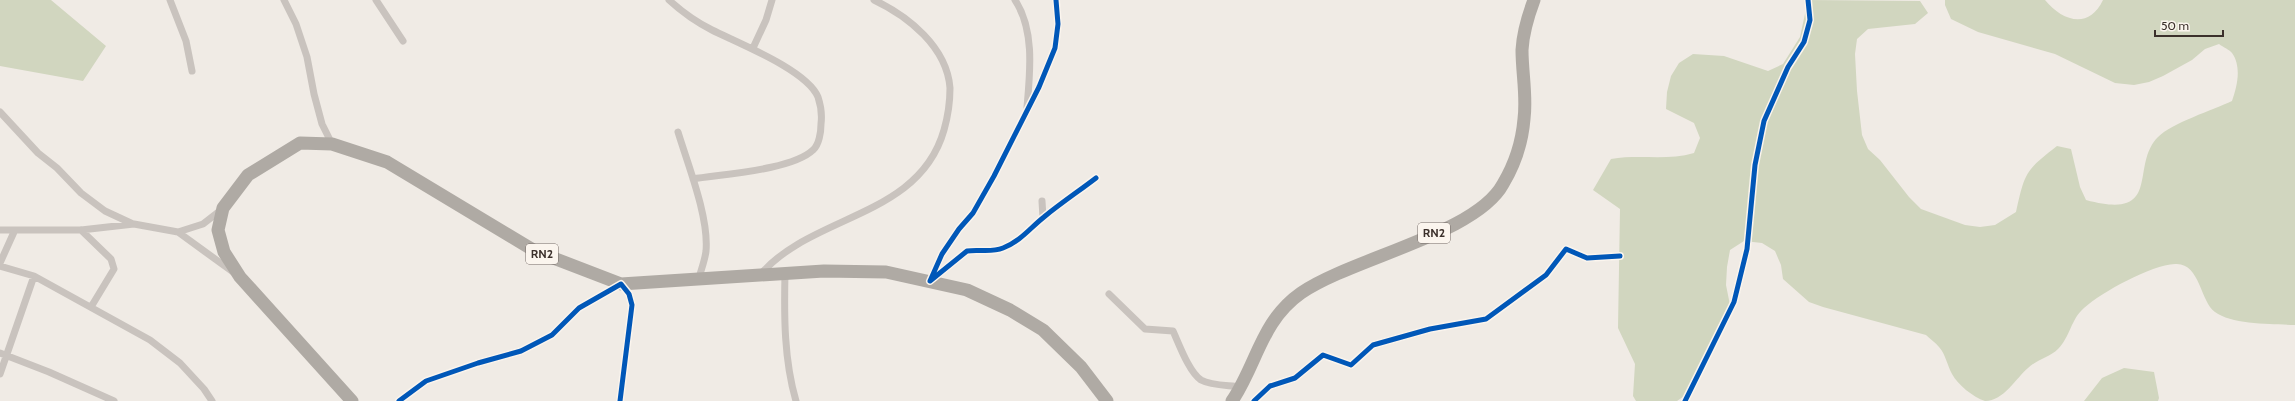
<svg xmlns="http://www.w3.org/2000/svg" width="2295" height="401" viewBox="0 0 2295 401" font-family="Cabin,sans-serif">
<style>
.green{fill:#d1d6bf}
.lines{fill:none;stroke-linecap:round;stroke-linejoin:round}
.street{stroke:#c9c3be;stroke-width:7}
.highway{stroke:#afaaa4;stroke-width:13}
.cycleway-casing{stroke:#fbf5ee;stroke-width:8}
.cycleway{stroke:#0057b8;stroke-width:5}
.labels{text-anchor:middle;stroke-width:3.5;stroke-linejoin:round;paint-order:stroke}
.shield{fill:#fbf5ee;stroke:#756b66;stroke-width:1}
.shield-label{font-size:12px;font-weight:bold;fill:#3b302b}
</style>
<rect width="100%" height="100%" fill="#f0ebe5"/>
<path class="green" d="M0 0H51L106 46 83 81 0 66Z
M1808 0 1920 1 1928 13 1915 24 1868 29 1857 39 1855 54 1857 91 1862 135 1868 149 1880 160 1909 197 1921 209 1965 225 1980 227 1995 225 2016 212C2025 172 2025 171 2057 146L2071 149 2080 187 2086 200C2164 221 2129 166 2158 137 2172 123 2213 110 2232 101 2237 87 2242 67 2232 53 2230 50 2223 47 2219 44L2205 49 2192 60 2163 76 2149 82 2134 85 2115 83 2055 54 1978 32 1951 19 1945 5V0H2045C2062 21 2089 30 2103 0H2295V325C2274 324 2232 325 2215 312 2200 301 2200 262 2175 264 2151 265 2102 292 2084 308 2071 319 2070 337 2058 349 2050 357 2036 360 2028 368 2016 378 2004 401 1985 401 1973 397 1958 385 1952 374 1947 365 1946 355 1939 347 1936 343 1930 339 1926 335L1823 307 1809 302 1783 279 1781 265 1775 251 1762 243 1744 241 1730 250 1727 267 1726 285 1730 305 1687 394 1677 401H1636L1633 396 1635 364 1618 328 1620 209 1593 190 1611 159C1639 154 1667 161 1694 153L1700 138 1694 123 1666 109 1667 92 1671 76 1679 63 1693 54 1724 56 1768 71 1783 64 1800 37Z
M2124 368 2154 372 2159 398 2158 401H2084L2102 378Z"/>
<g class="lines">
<path class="street" d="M170 0 186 41 192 71
M284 0 296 24 307 57 314 94 322 124 332 144
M376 0 403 41
M669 0C682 12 696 22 712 30 738 43 807 70 818 97 821 106 822 116 821 124 821 132 819 145 813 150 792 170 723 174 693 179
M1015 0C1035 30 1030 73 1027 107
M1056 0 1058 24 1055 48 1039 87 994 176 973 213 959 229 942 254 930 281 967 251C979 249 991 253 1003 248 1021 241 1030 228 1044 217 1061 203 1079 191 1096 178
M753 48 766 20 772 0
M0 112 38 153 57 168 81 193 105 211 133 224
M678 132C688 165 709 217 706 251 705 260 701 270 699 278
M1042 201 1043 218
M0 230H81L134 224 178 232 233 272
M81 230 111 259 114 269 91 307
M178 232 203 224 221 210
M0 263 14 232
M0 266 34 276 150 340 180 363 204 389 212 401
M785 273C784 316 784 360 796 401
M761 274C812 214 919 218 944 130 948 116 950 102 950 88 947 47 908 16 874 0
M1109 294 1145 329 1173 331C1179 344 1189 372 1201 380 1212 386 1229 385 1241 387
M0 353 49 372 114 401
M0 374 34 276
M399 401 426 381 478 363 521 351 552 335 579 308 621 284 629 294 632 305 620 401
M1254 401 1270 386 1295 378 1323 355 1351 365 1373 345 1430 329 1486 319 1546 275 1566 249 1587 258 1620 256
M1685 401 1734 302 1747 249 1755 165 1764 121 1788 67 1804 42 1810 20 1808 0"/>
<path class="highway" d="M352 401 240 277 224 252 218 230 223 208 248 175 300 143 332 144 387 162 535 251 621 284 824 271 886 272 967 290 1010 310 1043 330 1081 367 1107 401
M1232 401C1257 364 1261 321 1301 293 1352 258 1476 234 1503 184 1515 164 1522 143 1524 119 1527 96 1522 73 1522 50 1523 32 1528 16 1534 0"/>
<g class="cycleway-casing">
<path id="cycleway" d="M1056 0 1058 24 1055 48 1039 87 994 176 973 213 959 229 942 254 930 281 967 251C979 249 991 253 1003 248 1021 241 1030 228 1044 217 1061 203 1079 191 1096 178
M399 401 426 381 478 363 521 351 552 335 579 308 621 284 629 294 632 305 620 401
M1254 401 1270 386 1295 378 1323 355 1351 365 1373 345 1430 329 1486 319 1546 275 1566 249 1587 258 1620 256
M1685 401 1734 302 1747 249 1755 165 1764 121 1788 67 1804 42 1810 20 1808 0"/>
</g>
<use href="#cycleway" class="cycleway"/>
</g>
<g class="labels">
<g class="shield">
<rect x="1418" y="223" width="32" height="20" rx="3"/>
<rect x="526" y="244" width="32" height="20" rx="3"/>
</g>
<g class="shield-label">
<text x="1434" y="237">RN2</text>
<text x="542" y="258">RN2</text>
</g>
</g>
<path d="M2155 30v6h68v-6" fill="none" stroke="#3b302b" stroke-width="2"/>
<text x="2161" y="30" font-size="12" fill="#3b302b" stroke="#fbf5ee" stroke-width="3" paint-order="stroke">50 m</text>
</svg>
